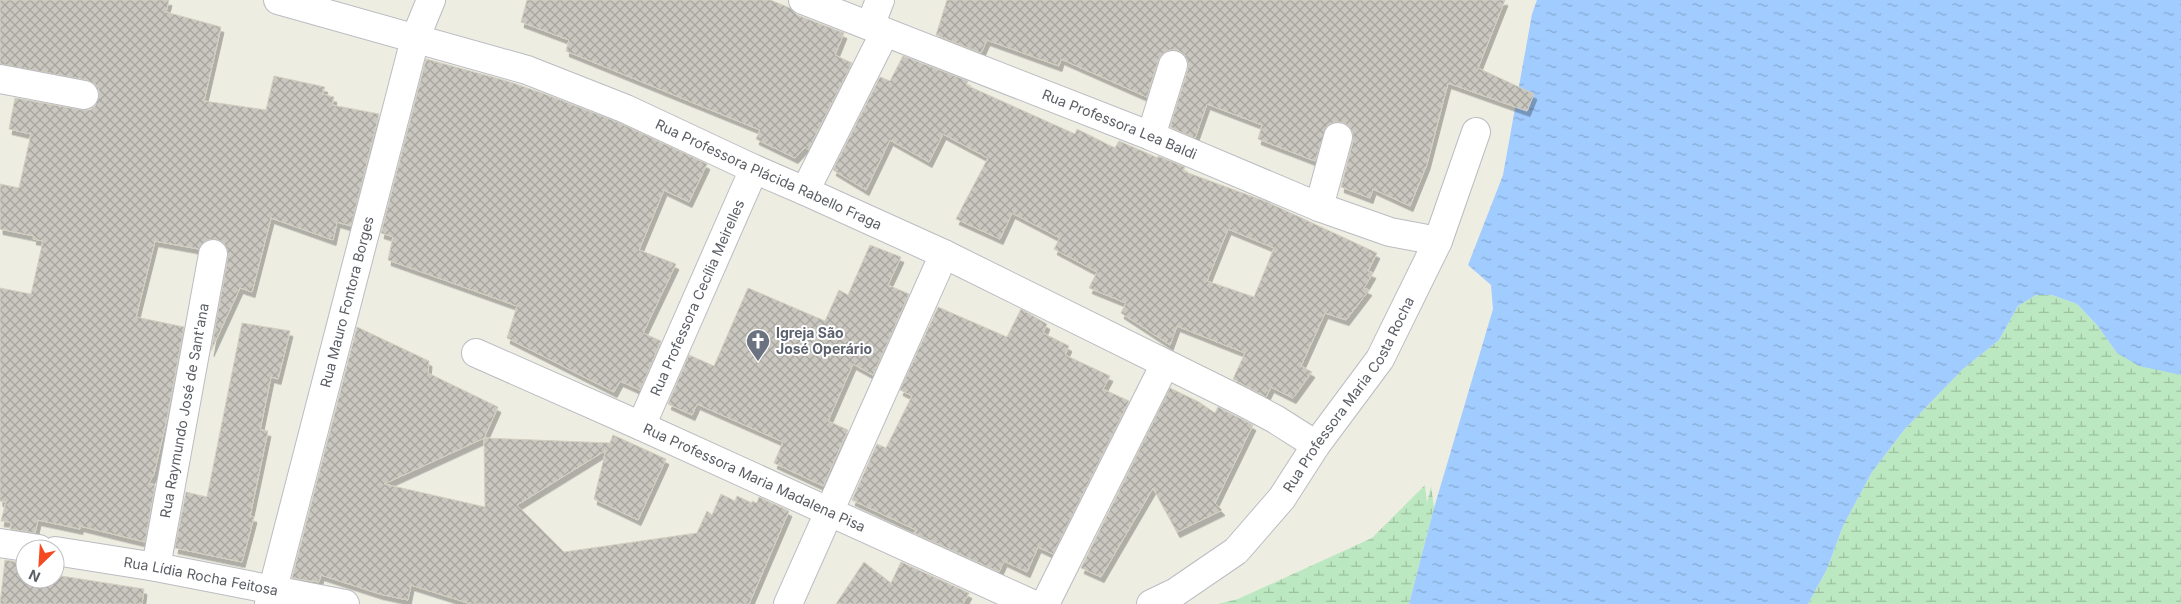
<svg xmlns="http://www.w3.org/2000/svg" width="2181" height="604" viewBox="0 0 2181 604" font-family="Inter,sans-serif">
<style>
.wetland{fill:url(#wetland-marsh)}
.water{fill:url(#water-ripples)}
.building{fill:url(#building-cross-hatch);stroke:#d4d0c0;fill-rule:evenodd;filter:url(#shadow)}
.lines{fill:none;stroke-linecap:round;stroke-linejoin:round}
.minor-casing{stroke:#babcc2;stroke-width:30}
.minor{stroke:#fff;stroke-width:28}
.labels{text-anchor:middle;stroke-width:4;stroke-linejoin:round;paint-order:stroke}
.street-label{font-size:14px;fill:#5a5e64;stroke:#fff}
.worship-label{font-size:14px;font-weight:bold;fill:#5b616d;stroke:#fff;text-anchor:start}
</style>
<defs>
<pattern id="wetland-marsh" width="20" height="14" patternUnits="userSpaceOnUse" patternTransform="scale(1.25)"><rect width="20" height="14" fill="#bce8c1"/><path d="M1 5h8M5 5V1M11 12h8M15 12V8" fill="none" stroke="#9cbfa0"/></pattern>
<pattern id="water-ripples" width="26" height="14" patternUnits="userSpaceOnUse" patternTransform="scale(1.25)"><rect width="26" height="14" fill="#a1ccff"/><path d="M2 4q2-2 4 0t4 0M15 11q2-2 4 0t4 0" fill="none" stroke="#86a9d2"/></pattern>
<pattern id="building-cross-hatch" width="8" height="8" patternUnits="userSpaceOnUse" patternTransform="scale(1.25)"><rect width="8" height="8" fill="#c9c7bf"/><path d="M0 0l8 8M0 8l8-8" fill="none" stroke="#a6a59f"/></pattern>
<filter id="shadow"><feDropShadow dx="3" dy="5.5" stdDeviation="0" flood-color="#0004"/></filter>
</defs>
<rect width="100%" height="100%" fill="#eeede2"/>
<path class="wetland" d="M2036 295H2052L2077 304 2097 325 2117 353 2181 375V604H1808L1827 569 1843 526 1872 472 1904 430 1963 369 1999 340 2018 306Z
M1425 485 1427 503 1431 486 1434 508 1409 604H1218L1238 599 1372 538Z"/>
<path class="water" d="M1537 0H2181V375L2139 366 2117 353 2097 325 2077 304 2052 295H2036L2018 306 1999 340 1963 369 1904 430 1872 472 1843 526 1827 569 1808 604H1409L1434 508 1493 309 1491 285 1468 265 1503 175 1532 14Z"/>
<path class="building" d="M0 0H169L166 12 221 27 204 101 266 110 274 76 325 87 322 94 334 97 332 105 379 114 351 226 337 222 333 240 271 218 252 292 240 288 211 351 228 257 227 248 223 242 215 239 207 240 199 249 155 241 136 317 184 327 167 418 154 474 149 483 155 485 145 542 80 526V529L38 520 35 533 10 529 11 522 1 521 6 502 0 501V288L31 294 43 241 33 239 34 236 0 229V184L19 188 31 134 9 129 15 98 82 110H90L95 106 99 97V89L95 84 87 80 0 64Z
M527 0H770L790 8 797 15 844 33 835 55 852 63 808 150 805 147 795 158 756 139 760 130 566 51 569 40 521 22Z
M947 0H1505L1478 68 1534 94 1527 111 1448 83 1427 164 1410 206 1373 189 1370 198 1341 187 1353 141V133L1349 126 1343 122H1334L1327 126 1315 161 1258 139 1262 125 1207 104 1195 138 1170 127 1188 69V62L1185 55 1178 50H1170L1162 54 1158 60 1147 97 1061 59 1059 66 987 40 981 53 936 35Z
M903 56 968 81 966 85 1075 134 1077 129 1115 148 1119 141 1158 158V156L1185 167 1183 171 1267 202 1377 253 1368 271 1373 273 1364 288 1369 290 1346 320 1325 313 1301 366 1312 372 1293 398 1271 387 1266 397 1233 379 1245 353 1177 326 1170 345 1121 313 1126 303 1089 288 1097 272 1054 249 1060 238 1012 213 1000 239 956 219 988 158 943 134 929 162 890 140 866 190 833 170 880 77 890 81ZM1228 229 1274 248 1254 297 1207 281Z
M426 59 507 81 542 93 620 123 707 164 689 202 664 190 639 250 676 264 643 333 661 341 640 390 620 381 614 392 507 338 517 306 388 260 393 237 381 233Z
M870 245 901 257 888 285 909 294 873 375 853 364 828 421 848 430 823 486 774 463 783 442 697 404 692 415 668 404 689 355 714 366 748 288 825 321 839 290 848 295Z
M938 307 1007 337 1021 309 1047 324 1043 333 1069 346 1065 355 1110 376 1103 389 1129 401 1053 554 1038 547 1027 572 1004 561 999 572 914 533 916 530 852 500 877 444 886 448 912 396 900 390Z
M242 323 290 331 278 379 271 377 260 430 268 431 250 516 254 517 242 562 175 548 186 492 207 497Z
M357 327 429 361 428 373 498 407 484 438 610 443 613 435 666 459 638 520 594 499 606 450 517 505 564 552 697 533 707 511 712 515 721 494 735 501 737 496 752 503V501L757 503 759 497 789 511 749 604H471L411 585 408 600 380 594 321 575 319 582 292 578ZM484 438 485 507 384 484Z
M1170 388 1199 402 1215 413 1218 407 1253 425 1215 503 1222 510 1177 532 1153 488 1101 577 1081 568Z
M5 560 25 563V579H55V575L144 589 142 604H0Z
M864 562 891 583 901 562 969 593 963 604H836Z"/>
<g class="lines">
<g class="minor-casing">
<g id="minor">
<path id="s1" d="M278 0 527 70 626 109 754 169 805 191 944 254 1241 401 1275 419 1316 445"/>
<path id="s2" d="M803 0 1151 136 1319 207 1390 232 1438 241"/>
<path d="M870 26 880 0"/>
<path d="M0 79 84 95"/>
<path d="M1151 136 1173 65"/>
<path d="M805 191 885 32"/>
<path d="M1319 207 1338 137"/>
<path id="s3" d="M476 353 641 426 1032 604"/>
<path id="s4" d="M641 426 754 169"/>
<path d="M0 543 39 549"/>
<path id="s5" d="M55 551 156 567 345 604"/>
<path id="s6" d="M156 567 213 254"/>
<path id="s7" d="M269 604 415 39 431 0"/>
<path d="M788 604 944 254"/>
<path d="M1045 604 1165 364"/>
<path id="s8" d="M1151 604 1176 592 1236 551 1282 498 1316 445 1380 359 1438 241 1476 132"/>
</g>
</g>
<use href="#minor" class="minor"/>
</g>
<defs>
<g id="church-pin" transform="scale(1.25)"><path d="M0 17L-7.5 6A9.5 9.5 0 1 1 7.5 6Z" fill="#6b7280" stroke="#fff"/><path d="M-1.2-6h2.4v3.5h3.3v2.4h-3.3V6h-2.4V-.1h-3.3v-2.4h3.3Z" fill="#fff"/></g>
</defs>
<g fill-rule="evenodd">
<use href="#church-pin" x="758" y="341"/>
</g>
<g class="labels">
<g class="street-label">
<text dy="5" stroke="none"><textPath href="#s2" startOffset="340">Rua Professora Lea Baldi</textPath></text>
<text dy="5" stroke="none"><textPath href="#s1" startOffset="522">Rua Professora Plácida Rabello Fraga</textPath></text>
<text dy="5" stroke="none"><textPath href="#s4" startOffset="140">Rua Professora Cecília Meirelles</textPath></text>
<text dy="5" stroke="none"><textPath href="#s7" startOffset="312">Rua Mauro Fontora Borges</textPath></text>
<text dy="5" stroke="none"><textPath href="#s8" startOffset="294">Rua Professora Maria Costa Rocha</textPath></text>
<text dy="5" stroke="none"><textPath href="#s6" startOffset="159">Rua Raymundo José de Sant'ana</textPath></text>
<text dy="5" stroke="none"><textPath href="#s3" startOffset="305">Rua Professora Maria Madalena Pisa</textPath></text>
<text dy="5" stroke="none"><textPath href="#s5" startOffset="148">Rua Lídia Rocha Feitosa</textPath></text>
</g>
<g class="worship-label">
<text x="776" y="338">Igreja São<tspan x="776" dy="16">José Operário</tspan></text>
</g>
</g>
<g transform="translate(40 564) rotate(205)"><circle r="24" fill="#ffffff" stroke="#bdbfc1"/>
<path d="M0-4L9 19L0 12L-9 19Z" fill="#f54a21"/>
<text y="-8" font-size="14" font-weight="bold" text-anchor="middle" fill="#5a5e64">N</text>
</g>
</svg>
